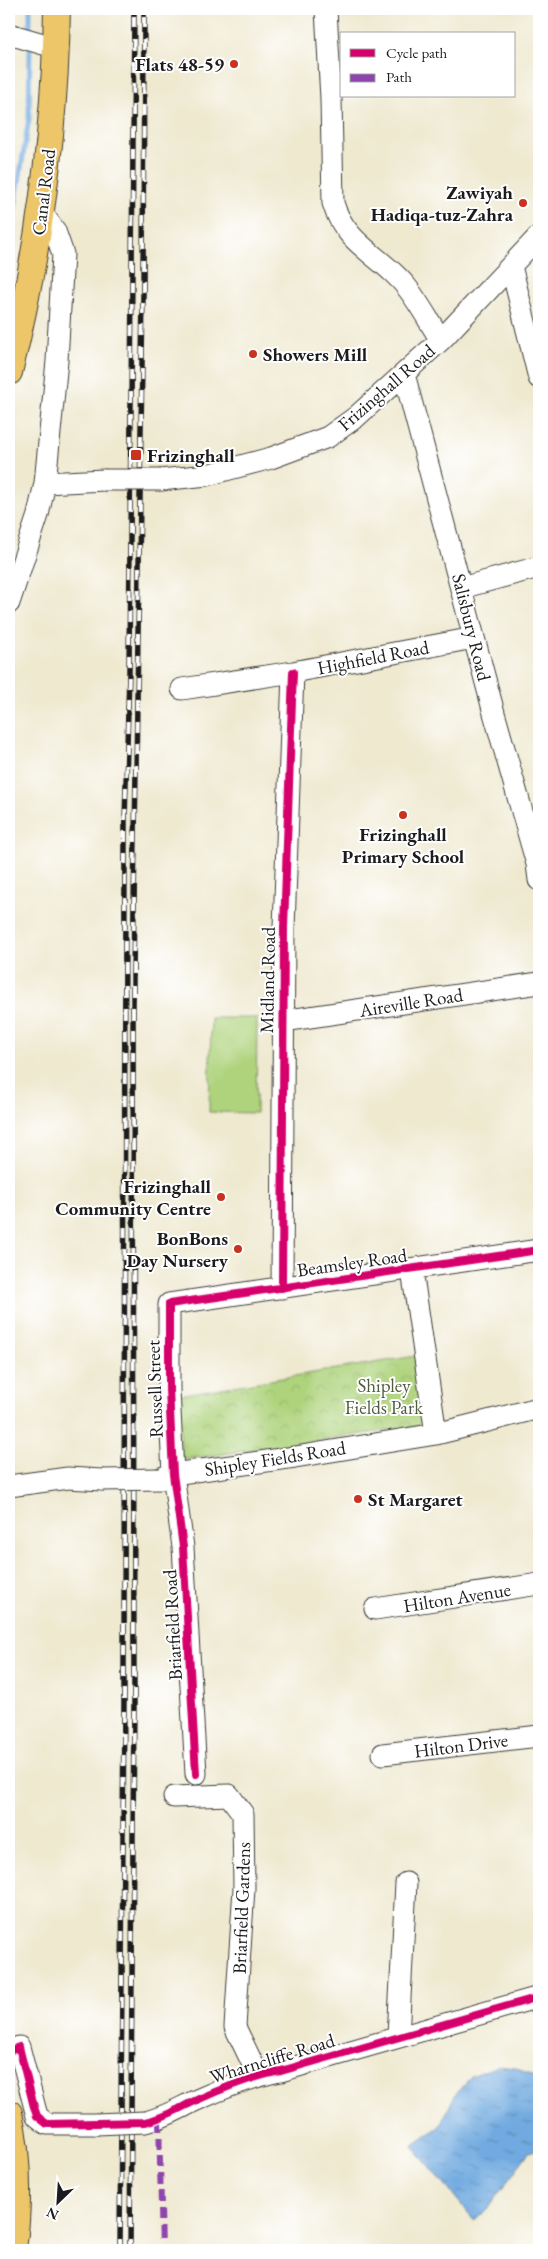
<svg xmlns="http://www.w3.org/2000/svg" width="548" height="2259" viewBox="0 0 548 2259" font-family="'EB Garamond',serif">
<style>
.grass{fill:#aed37c;stroke:#65784c}
.park{fill:url(#park-crowns);stroke:#65784c}
.water{fill:url(#water-ripples);stroke:#46637e}
.lines{fill:none;stroke-linecap:round;stroke-linejoin:round}
.stream{stroke:#71aae0;stroke-width:5}
.minor-casing{stroke:#3c3b37;stroke-width:23}
.major-casing{stroke:#3c3b37;stroke-width:28}
.minor{stroke:#fff;stroke-width:21}
.major{stroke:#ecc669;stroke-width:26}
.rail-casing{stroke:#1c1c1c;stroke-width:5.5}
.rail{stroke:#fff;stroke-width:4;stroke-dasharray:11;stroke-linecap:butt}
.minor-bridge-casing{stroke:#3c3b37;stroke-width:23;stroke-linecap:butt}
.minor-bridge{stroke:#fff;stroke-width:21}
.quiet{stroke:#8e44ad;stroke-width:6;stroke-dasharray:12 6;stroke-linecap:butt}
.cycleway-casing{stroke:#fff;stroke-width:11}
.cycleway{stroke:#d6006c;stroke-width:8}
.poi-dot{fill:#c8321e;stroke:#fff;stroke-width:2}
.labels{text-anchor:middle;stroke-width:4;stroke-linejoin:round;paint-order:stroke}
.poi-label{font-size:19px;font-weight:bold;fill:#1c1c1c;stroke:#fff;text-anchor:end}
.street-label{font-size:19px;fill:#1c1c1c;stroke:#fff}
.park-label{font-size:19px;fill:#4f5c3e;stroke:#fff}
</style>
<defs>
<pattern id="park-crowns" width="20" height="18" patternUnits="userSpaceOnUse" patternTransform="scale(1.25)"><rect width="20" height="18" fill="#aed37c"/><path d="M2 6a3 3 0 1 1 6 0M12 15a3 3 0 1 1 6 0" fill="none" stroke="#95b56b"/></pattern>
<pattern id="water-ripples" width="26" height="14" patternUnits="userSpaceOnUse" patternTransform="scale(1.25)"><rect width="26" height="14" fill="#71aae0"/><path d="M2 4q2-2 4 0t4 0M15 11q2-2 4 0t4 0" fill="none" stroke="#5c8ab5"/></pattern>
</defs>
<rect width="100%" height="100%" fill="#fff"/>
<filter id="ink" filterUnits="userSpaceOnUse"><feTurbulence type="fractalNoise" baseFrequency=".02" numOctaves="2"/><feDisplacementMap in="SourceGraphic" scale="10" xChannelSelector="R" yChannelSelector="G"/><feConvolveMatrix kernelMatrix="1 2 1 2 8 2 1 2 1" color-interpolation-filters="sRGB"/></filter>
<filter id="wash" filterUnits="userSpaceOnUse"><feTurbulence type="fractalNoise" baseFrequency=".0096" numOctaves="4" result="noise"/><feDisplacementMap in="SourceGraphic" scale="20" xChannelSelector="R" yChannelSelector="G"/><feGaussianBlur stdDeviation="1.12" result="paint"/><feColorMatrix in="noise" values="0 0 0 0 0 0 0 0 0 0 0 0 0 0 0 0 0 1.4 0 .05"/><feComposite in="paint" operator="in"/></filter>
<g filter="url(#wash)">
<rect width="100%" height="100%" fill="#efe9d0"/>
<path class="grass" d="M211 1018H257L256 1113 209 1112Z"/>
<path class="park" d="M416 1356 426 1425 181 1460 179 1395Z"/>
<path class="water" d="M498 2066 516 2068 539 2078V2150L529 2152 488 2208 475 2221 412 2146 440 2126 455 2095 471 2076Z"/>
<g class="lines">
<path class="stream" d="M30 36V9
M9 245 29 118 30 44"/>
</g>
</g>
<g filter="url(#ink)">
<g class="lines">
<g class="minor-casing">
<path id="minor" d="M326 9 331 99 333 203C345 244 380 255 405 285 419 302 429 322 441 340
M9 34 57 48
M511 266 539 378
M404 374 494 713 537 864 539 880
M161 480 207 475 271 458 328 437 356 417 441 340 539 236
M45 483 104 480
M461 588 539 567
M9 603 38 515 45 483 57 361 63 254 55 231 42 213
M182 689 293 672 474 638
M283 1021 539 983
M412 1270 436 1434
M282 1288 284 928 293 672
M161 1478 173 1474 295 1457 436 1434 539 1408
M9 1486 68 1478 102 1480
M375 1609 539 1584
M383 1754 539 1736
M196 1774 183 1547 173 1474 169 1389V1304L539 1250
M174 1797 229 1795 243 1814 244 1888 235 2027 258 2075
M398 2037 406 1883
M9 2051 19 2047 37 2116 47 2124H96
M145 2122C165 2118 181 2107 199 2099 226 2087 253 2076 281 2071L539 1997"/>
</g>
<g class="major-casing">
<path id="major" d="M9 372C39 253 55 132 57 9
M9 2113C19 2158 19 2205 13 2250"/>
</g>
<use href="#minor" class="minor"/>
<use href="#major" class="major"/>
<g class="rail-casing">
<path id="rail" d="M120 2250 124 1701 125 821 129 672 134 9
M130 2250 134 1701 133 974 143 295 144 9"/>
</g>
<use href="#rail" class="rail"/>
<g class="minor-bridge-casing">
<path id="minor-bridge" d="M104 480H161
M102 1480 160 1479
M96 2124 145 2122"/>
</g>
<use href="#minor-bridge" class="minor-bridge"/>
<path class="quiet" d="M159 2119 162 2250"/>
<g class="cycleway-casing">
<path id="cycleway" d="M282 1288 284 928 293 672
M196 1774 183 1547 173 1474 169 1389V1304L539 1250
M9 2051 19 2047 34 2107 37 2116 47 2124 145 2122C165 2118 181 2107 199 2099 226 2087 253 2076 281 2071L539 1997"/>
</g>
<use href="#cycleway" class="cycleway"/>
</g>
</g>
<g class="poi-dot">
<circle cx="234" cy="64" r="5"/>
<circle cx="523" cy="203" r="5"/>
<circle cx="253" cy="354" r="5"/>
<rect x="130" y="449" width="12" height="12" rx="2.5"/>
<circle cx="403" cy="815" r="5"/>
<circle cx="221" cy="1197" r="5"/>
<circle cx="238" cy="1249" r="5"/>
<circle cx="358" cy="1499" r="5"/>
</g>
<g class="labels">
<g class="poi-label">
<text x="224" y="71">Flats 48-59</text>
<text x="513" y="199">Zawiyah<tspan x="513" dy="22">Hadiqa-tuz-Zahra</tspan></text>
<text x="263" y="361" text-anchor="start">Showers Mill</text>
<text x="147" y="462" text-anchor="start">Frizinghall</text>
<text x="403" y="841" text-anchor="middle">Frizinghall<tspan x="403" dy="22">Primary School</tspan></text>
<text x="211" y="1193">Frizinghall<tspan x="211" dy="22">Community Centre</tspan></text>
<text x="228" y="1245">BonBons<tspan x="228" dy="22">Day Nursery</tspan></text>
<text x="368" y="1506" text-anchor="start">St Margaret</text>
</g>
<g class="street-label">
<text transform="translate(43 192) rotate(-83)" y="7">Canal Road</text>
<text transform="translate(386 387) rotate(-41)" y="7">Frizinghall Road</text>
<text transform="translate(472 627) rotate(76)" y="7">Salisbury Road</text>
<text transform="translate(373 657) rotate(-11)" y="7">Highfield Road</text>
<text transform="translate(267 980) rotate(-89)" y="7">Midland Road</text>
<text transform="translate(411 1002) rotate(-9)" y="7">Aireville Road</text>
<text transform="translate(352 1262) rotate(-8)" y="7">Beamsley Road</text>
<text transform="translate(154 1389) rotate(-92)" y="7">Russell Street</text>
<text transform="translate(275 1458) rotate(-9)" y="7">Shipley Fields Road</text>
<text transform="translate(457 1597) rotate(-9)" y="7">Hilton Avenue</text>
<text transform="translate(172 1625) rotate(-93)" y="7">Briarfield Road</text>
<text transform="translate(461 1745) rotate(-7)" y="7">Hilton Drive</text>
<text transform="translate(241 1908) rotate(-88)" y="7">Briarfield Gardens</text>
<text transform="translate(272 2058) rotate(-17)" y="7">Wharncliffe Road</text>
</g>
<g class="park-label">
<text x="384" y="1392">Shipley<tspan x="384" dy="22">Fields Park</tspan></text>
</g>
</g>
<rect width="548" height="2259" fill="none" stroke="#fff" stroke-width="30"/>
<rect x="340" y="32" width="175" height="65" fill="#ffffff" stroke="#a4a4a4"/>
<rect x="350" y="49" width="25" height="8" fill="#d6006c" stroke="#a4a4a4"/>
<text x="386" y="58" font-size="15" fill="#1c1c1c">Cycle path</text>
<rect x="350" y="74" width="25" height="8" fill="#8e44ad" stroke="#a4a4a4"/>
<text x="386" y="82" font-size="15" fill="#1c1c1c">Path</text>
<g transform="translate(58 2202) rotate(205)" stroke="#ffffff" stroke-width="4" paint-order="stroke">
<path d="M0-4L9 19L0 12L-9 19Z" fill="#1c1c1c"/>
<text y="-8" font-size="14" font-weight="bold" text-anchor="middle" fill="#1c1c1c">N</text>
</g>
</svg>
